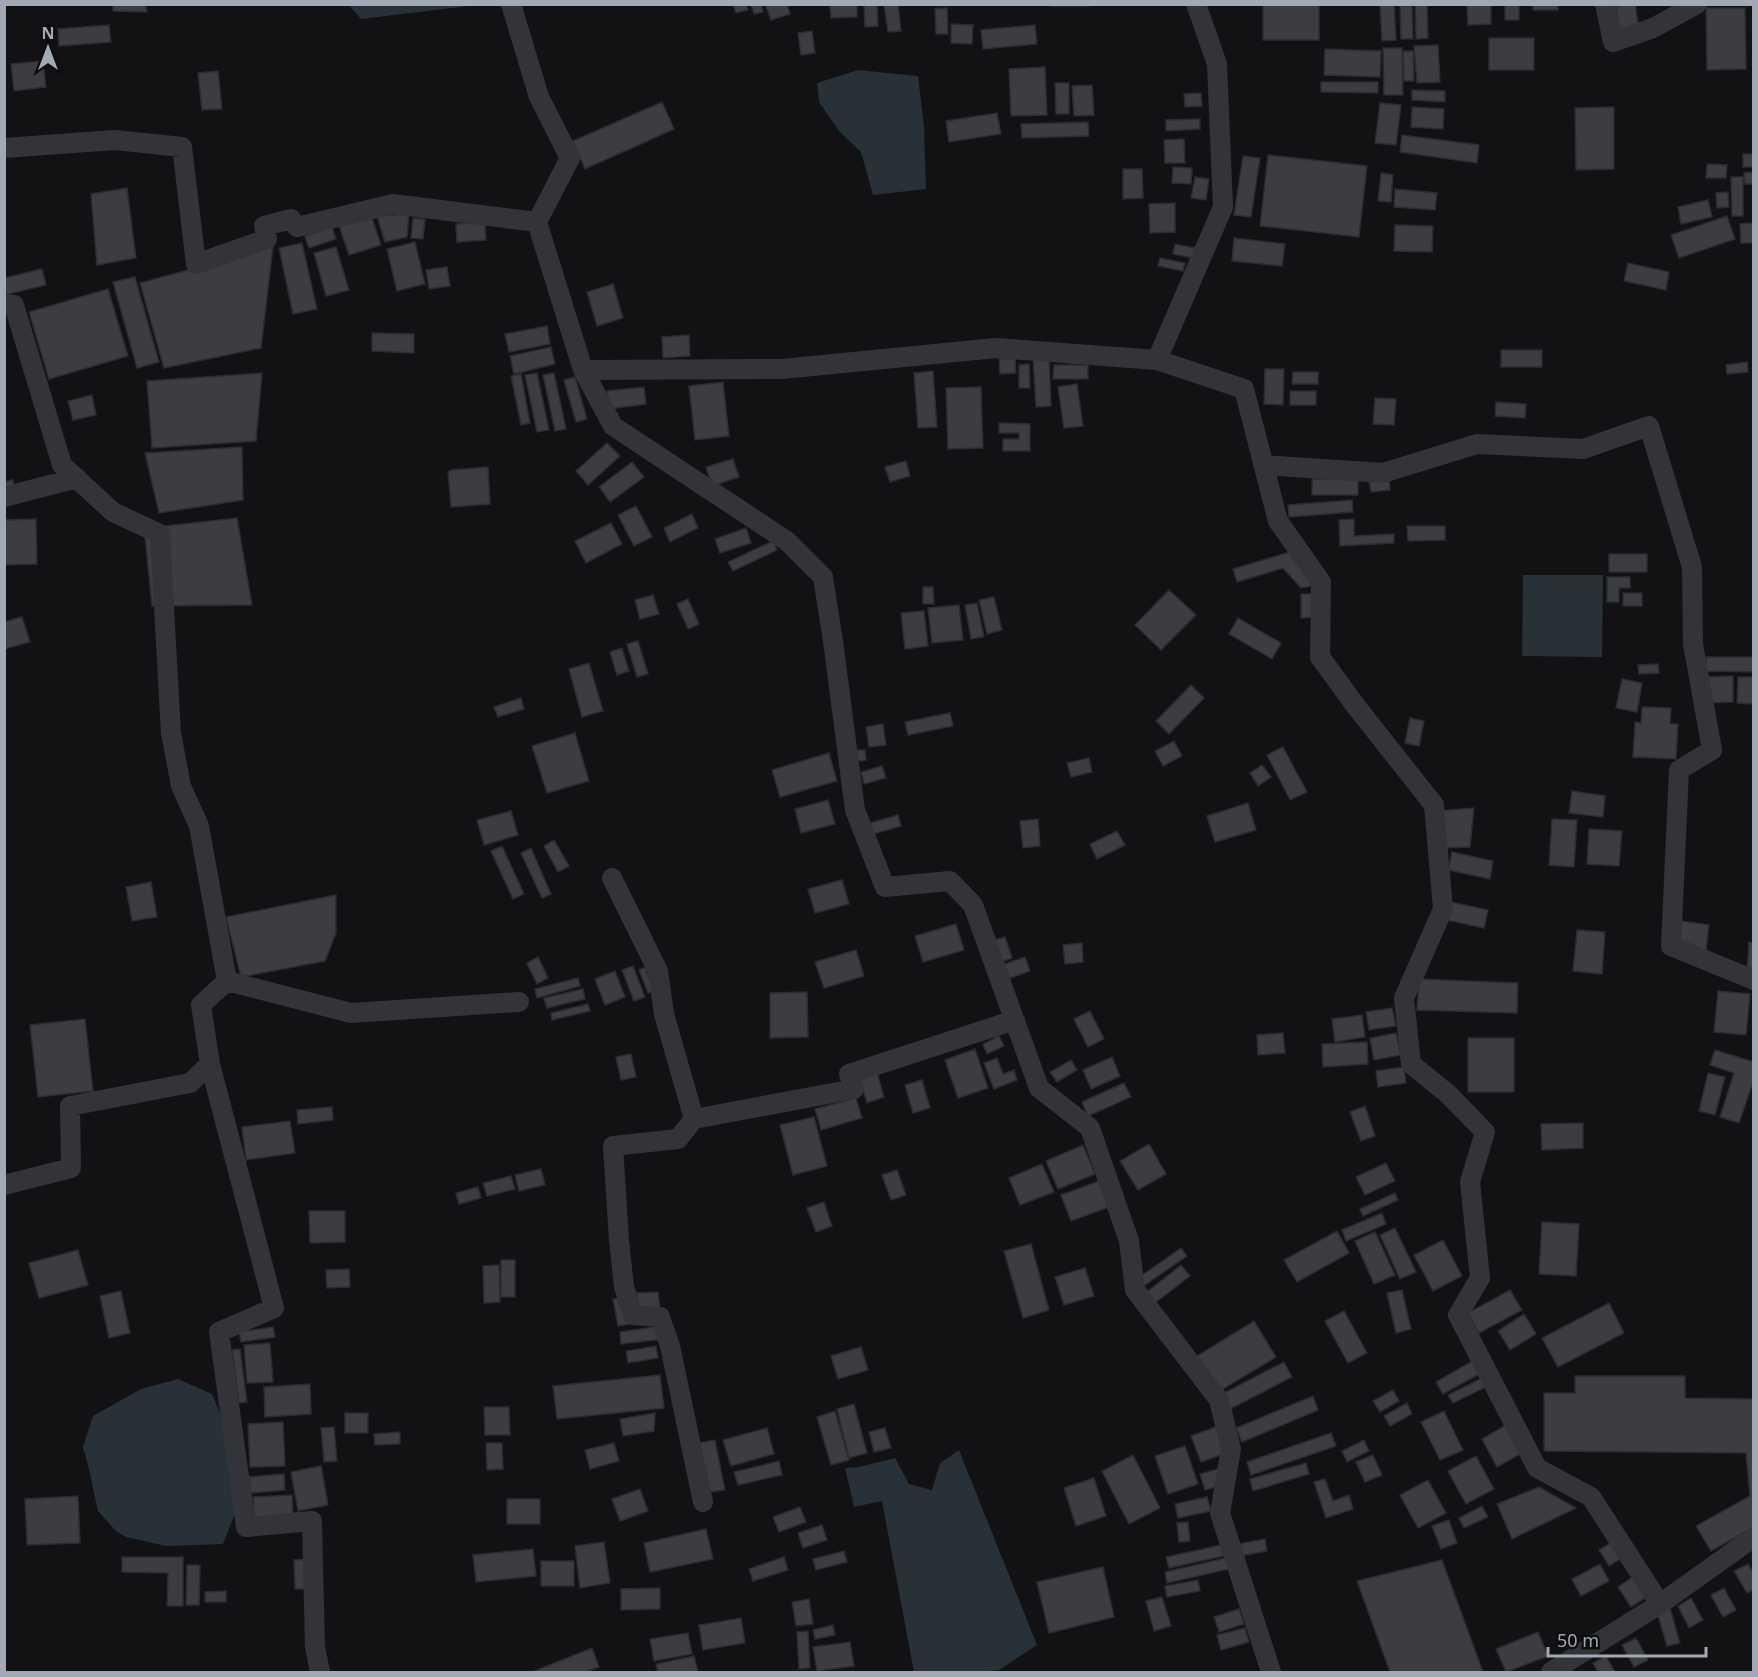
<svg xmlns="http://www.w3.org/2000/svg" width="1758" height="1677" viewBox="0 0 1758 1677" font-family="'Noto Sans',sans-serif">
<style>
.water{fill:#283038}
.building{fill:#3c3d41;stroke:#2c2c30;stroke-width:1.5}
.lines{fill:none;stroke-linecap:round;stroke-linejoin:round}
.minor{stroke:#333439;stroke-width:20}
</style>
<rect width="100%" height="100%" fill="#121214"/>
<path class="water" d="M349 5H477L361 19Z
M858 70 918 76 924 127 926 189 873 195 861 152 839 131 819 102 817 83Z
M1523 575H1603L1602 657 1522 656Z
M178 1379 212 1394 228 1433 235 1513 223 1544 166 1546 126 1537 116 1531 98 1511 88 1465 83 1447 93 1416 141 1389Z
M959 1450 1037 1645 999 1670 975 1672H914L882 1501 854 1507 845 1468 859 1467 895 1458 909 1484 932 1490 940 1463Z"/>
<path class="building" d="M113 4H145L147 12 113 11Z
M733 4H746L748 10 736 13Z
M751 4H761L763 12 754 14Z
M765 4H787L790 14 771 20Z
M830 4H857V17L831 18Z
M864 4H877L878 26 865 27Z
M884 4H898L901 31 888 32Z
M1051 4H1089V6H1051Z
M1263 4H1319V40H1263Z
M1380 4H1394L1396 40 1382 41Z
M1415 4H1427L1428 38 1416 39Z
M1467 4H1491V24L1468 25Z
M1505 4H1519V20H1505Z
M1533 4H1558V10H1533Z
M1635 4 1639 29 1619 32 1616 6Z
M1400 6H1412L1413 39H1401Z
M947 8 948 34H936L935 9Z
M1706 8H1745L1746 69 1707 70Z
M951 24 973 25 972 44 951 43Z
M109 25 111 42 59 46 58 29Z
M1035 25 1037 44 983 49 981 30Z
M812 31 815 53 801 55 798 33Z
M1489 38H1534V70H1489Z
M1438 45 1440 82 1417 83 1414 46Z
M1383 48H1402L1403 95H1384Z
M1325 49 1381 51 1380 77 1324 75Z
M1403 51H1413L1414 81H1404Z
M43 61 46 87 14 91 11 64Z
M1045 67 1047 115 1011 116 1009 69Z
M218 71 222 109 202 110 198 73Z
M1321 82H1378V93L1321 92Z
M1055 83H1069V114H1056Z
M1092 85 1094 115 1074 116 1072 86Z
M1412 90 1445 91V102L1412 100Z
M1201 93 1202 106 1185 107 1184 94Z
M662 102 674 129 585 169 573 141Z
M1380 103 1401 105 1396 145 1375 143Z
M1412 107 1444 109 1443 129 1411 127Z
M1614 107V169L1576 170 1575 108Z
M997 113 1001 134 949 142 946 121Z
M1200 119V129L1166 131V120Z
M1088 122 1089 136 1022 138 1021 124Z
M1402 135 1479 145 1477 163 1400 152Z
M1184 139 1185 163H1165L1164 140Z
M1743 154H1754V167H1743Z
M1268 155 1367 166 1359 237 1260 226Z
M1243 156 1260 158 1251 217 1234 215Z
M1707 164 1727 165 1726 178H1706Z
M1173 167 1192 168 1191 184 1172 183Z
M1123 169H1142L1143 198 1123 199Z
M1754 172V184H1745L1744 173Z
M1381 173 1393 175 1391 202 1378 201Z
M1195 177 1209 179 1206 200 1191 198Z
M1731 177H1743V216H1732Z
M127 188 136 258 97 265 91 194Z
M1395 189 1437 193 1435 210 1394 207Z
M1728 192 1729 207 1717 208 1716 193Z
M1708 200 1712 217 1681 224 1678 207Z
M1175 203V232L1150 233 1149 204Z
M409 214 407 237 385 242 377 216Z
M371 215 381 245 349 255 339 226Z
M1727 216 1735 239 1679 258 1671 235Z
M413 218 425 219 423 239 411 238Z
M485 222 486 240 457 242 456 224Z
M1754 223V243H1741L1740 224Z
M1395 225 1433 226 1432 252 1394 251Z
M332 227 336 239 309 248 305 236Z
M1234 238 1285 244 1282 266 1232 261Z
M415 242 425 284 397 291 387 249Z
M302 243 317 309 293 314 279 248Z
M1175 244 1195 248 1193 258 1173 254Z
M273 247 261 348 164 368 140 283Z
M336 247 349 290 326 296 314 253Z
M1160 258 1185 263 1183 271 1158 266Z
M1628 263 1669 272 1666 290 1624 281Z
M447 267 450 286 429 289 426 270Z
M42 269 46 285 4 295V278Z
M135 277 159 362 137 368 113 282Z
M613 284 623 318 597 326 587 292Z
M108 289 128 356 49 379 29 312Z
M547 326 550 344 509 352 505 334Z
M372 333 414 334V353L372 351Z
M689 335 690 356 663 358 662 337Z
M551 347 555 364 514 374 510 356Z
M1501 350H1542V367H1501Z
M1015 358 1016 373 1000 374 999 359Z
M1033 358H1049L1051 406 1036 407Z
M1747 362 1748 372 1727 374 1726 365Z
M1029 364 1030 388H1019V365Z
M1054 365H1088V379H1053Z
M1265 369H1284L1283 405 1264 404Z
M933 371 937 427 918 428 914 373Z
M1293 372H1318V384H1292Z
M262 373 256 441 152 448 147 381Z
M537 373 549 430 537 432 525 375Z
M554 373 566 429 555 431 543 375Z
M521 374 530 423 521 425 511 376Z
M575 377 587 419 576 422 564 380Z
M723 382 729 436 695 440 689 386Z
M1077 384 1083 426 1064 428 1058 387Z
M644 387 646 404 609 409 607 391Z
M981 387 983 448 948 449 946 388Z
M1290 391H1316V405H1290Z
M92 395 96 415 73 420 68 401Z
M1375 398 1396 399 1394 425 1373 424Z
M1496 402 1526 404 1525 418 1495 416Z
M999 423 1030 424V451H1003V439H1019V433H999Z
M607 443 620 456 588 485 576 471Z
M242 447 243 500 159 513 145 453Z
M733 459 739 477 712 486 706 467Z
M906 461 910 476 890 482 885 467Z
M632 462 644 477 610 502 599 487Z
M488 467 490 504 451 507 448 472 451 470Z
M1312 479H1358V495H1312Z
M1389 479 1390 490 1371 492 1369 481Z
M13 480 15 491 4 493V482Z
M1352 500 1353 512 1289 517 1288 505Z
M636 506 652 537 634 546 618 515Z
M692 514 698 528 670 542 664 528Z
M237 518 252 605 152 606 144 527 147 528Z
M36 519 37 564 4 565V520Z
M1354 519V536L1394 534V543L1340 546 1339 520Z
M611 523 622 544 586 563 575 541Z
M1407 526H1445V540L1408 541Z
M746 528 751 543 720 553 715 539Z
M773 541 777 550 733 571 728 562Z
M1290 552 1306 569 1311 586 1301 588 1283 568 1237 582 1233 569Z
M1609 554H1647V572H1609Z
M1607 577H1630V588H1619V602H1607Z
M923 587H933L934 604H923Z
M1169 590 1196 615 1161 650 1135 625Z
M1623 593H1642V606H1623Z
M1301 594H1314L1315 617 1301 618Z
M653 595 659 614 640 619 635 600Z
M994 597 1002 630 987 634 979 600Z
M688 599 699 624 688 629 677 604Z
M977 603 984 637 971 639 965 605Z
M959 605 963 640 932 643 928 608Z
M924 611 928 646 905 649 901 613Z
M22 617 30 642 4 649V622Z
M1238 618 1281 643 1272 659 1229 634Z
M638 641 648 674 637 677 627 644Z
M622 648 629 671 617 675 610 652Z
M1706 657H1754V672L1706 671Z
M589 663 603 711 582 717 569 669Z
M1658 664 1659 673 1639 674 1638 665Z
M1733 676V702L1706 703 1705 677Z
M1738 677H1754V704L1737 703Z
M1622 679 1642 683 1637 712 1616 708Z
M1191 685 1204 698 1169 734 1156 721Z
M521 698 524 709 498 717 494 707Z
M1642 707 1671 708 1670 724H1678L1676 759 1633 757 1635 722 1641 723Z
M950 713 953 726 908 735 905 722Z
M1410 718 1424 721 1419 746 1405 743Z
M883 724 886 745 869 747 866 727Z
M575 733 589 781 547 793 532 746Z
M1174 741 1182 756 1163 766 1155 751Z
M1283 747 1307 792 1290 800 1267 755Z
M857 750H865L866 760 858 761Z
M829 753 837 781 780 797 772 770Z
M1089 758 1092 772 1071 777 1067 763Z
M1262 765 1271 777 1258 786 1250 773Z
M882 766 886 778 864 784 861 772Z
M1572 791 1605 796 1603 817 1569 813Z
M828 800 835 824 801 833 795 809Z
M1248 803 1256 830 1215 842 1207 816Z
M1474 808 1470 847 1438 848 1435 811Z
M511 811 518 835 484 845 477 820Z
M898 815 901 826 873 834 870 823Z
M1038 819 1040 846 1023 848 1020 821Z
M1552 819 1577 820 1574 867 1549 865Z
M1589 829 1622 831 1619 866 1587 864Z
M1117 831 1125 845 1097 859 1090 844Z
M554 840 569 866 558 872 544 846Z
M502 846 524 894 513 899 491 851Z
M531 848 551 894 542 898 521 853Z
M1452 852 1493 861 1490 879 1448 870Z
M842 880 849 904 815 913 808 889Z
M151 882 157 917 132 921 126 887Z
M336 895V933L325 961 241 977 226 917Z
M1446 901 1488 910 1484 928 1442 919Z
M1667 919 1709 925 1706 950 1664 944Z
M956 924 964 950 923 962 915 936Z
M1577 930 1605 932 1602 974 1573 971Z
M1005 937 1012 958 998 963 991 941Z
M1749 942 1754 943V972H1747Z
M1082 943 1083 962 1065 964 1063 945Z
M856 950 864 976 824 988 815 962Z
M538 957 548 978 537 984 527 963Z
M1025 957 1030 971 1004 980 999 966Z
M633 966 645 997 634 1001 622 970Z
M645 967 654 991 648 993 639 970Z
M615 971 625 997 605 1005 595 979Z
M578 978 580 986 537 998 535 989Z
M1419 979 1518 983 1517 1013 1417 1010Z
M583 989 585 999 547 1008 544 998Z
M1718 991 1750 994 1746 1035 1714 1032Z
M807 992 808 1037 770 1038V993Z
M588 1004 590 1011 552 1020 551 1013Z
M1392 1008 1396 1026 1369 1030 1366 1012Z
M1090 1011 1104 1039 1088 1047 1074 1019Z
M1362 1015 1365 1037 1335 1042 1332 1019Z
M85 1019 93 1091 38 1097 30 1025Z
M1283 1033 1285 1053 1258 1055 1257 1035Z
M1396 1033 1401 1055 1374 1060 1370 1038Z
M999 1036 1004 1046 987 1054 983 1044Z
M1468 1038H1514V1092H1468Z
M1367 1042 1368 1064 1323 1067 1322 1044Z
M975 1049 988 1088 958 1098 945 1060Z
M1715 1050 1754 1062V1079L1739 1123 1720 1117 1734 1073 1710 1065Z
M631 1054 636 1077 621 1080 616 1057Z
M1112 1057 1120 1076 1091 1089 1083 1070Z
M997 1058 1003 1074 1014 1070 1017 1080 994 1089 984 1063Z
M1071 1060 1077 1070 1057 1082 1050 1072Z
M1404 1067 1406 1083 1378 1087 1376 1071Z
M877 1073 884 1097 867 1103 860 1079Z
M1708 1073 1725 1077 1715 1115 1699 1111Z
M922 1080 930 1108 913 1113 905 1085Z
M1124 1083 1131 1097 1088 1116 1082 1102Z
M856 1098 862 1118 821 1130 815 1109Z
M1365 1106 1375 1136 1361 1141 1350 1112Z
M332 1107 333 1120 298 1124 297 1110Z
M814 1117 827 1166 793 1175 780 1125Z
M290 1121 295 1153 246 1160 242 1127Z
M1583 1123V1148L1542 1150 1541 1124Z
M1149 1144 1166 1174 1138 1190 1120 1161Z
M1083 1145 1095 1174 1058 1189 1046 1161Z
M1386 1163 1395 1181 1365 1195 1356 1177Z
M1042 1164 1054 1192 1020 1205 1009 1178Z
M541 1169 545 1185 519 1191 515 1175Z
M897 1170 906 1195 891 1200 882 1175Z
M511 1176 515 1189 487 1196 483 1183Z
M1099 1181 1109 1207 1071 1221 1061 1195Z
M478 1187 481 1198 459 1204 456 1193Z
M1395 1193 1398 1200 1363 1216 1360 1209Z
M824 1202 832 1226 816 1232 807 1208Z
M309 1211H345V1242L310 1243Z
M1382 1213 1386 1224 1346 1241 1342 1230Z
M1542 1222 1579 1224 1576 1276 1539 1274Z
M1395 1228 1416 1272 1400 1279 1380 1235Z
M1337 1231 1349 1253 1297 1282 1284 1260Z
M1375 1232 1395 1275 1374 1284 1355 1241Z
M1443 1240 1462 1276 1433 1291 1414 1255Z
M1031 1244 1049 1310 1023 1318 1004 1251Z
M1181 1248 1187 1256 1142 1287 1141 1276Z
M78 1250 88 1285 39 1298 29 1263Z
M501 1260H515V1297H501Z
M499 1265 500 1302 484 1303 483 1266Z
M1181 1265 1190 1276 1155 1303 1147 1292Z
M1085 1268 1094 1296 1064 1305 1055 1277Z
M349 1269 350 1287 327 1288 326 1270Z
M1402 1290 1411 1329 1396 1333 1387 1293Z
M1510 1290 1522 1310 1479 1333 1468 1313Z
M121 1291 130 1333 109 1338 100 1296Z
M658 1292 660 1309 638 1311 637 1293Z
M625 1297 630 1324 618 1326 613 1299Z
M1609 1303 1624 1333 1558 1367 1542 1338Z
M1344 1311 1367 1353 1348 1363 1325 1321Z
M1524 1314 1536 1334 1510 1350 1498 1331Z
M1254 1321 1276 1357 1218 1392 1197 1356Z
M661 1326 663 1339 621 1344 620 1332Z
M273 1327 275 1337 241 1342 239 1332Z
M270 1343 273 1382 247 1383 244 1345Z
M656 1346 658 1358 628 1363 626 1351Z
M861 1347 868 1370 838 1379 831 1356Z
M240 1349 247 1402 239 1403 232 1350Z
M1474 1360 1481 1373 1443 1394 1436 1382Z
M1284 1362 1292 1377 1230 1409 1222 1394Z
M660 1375 664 1408 557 1419 553 1386Z
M1575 1376H1685V1398L1754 1399V1527L1711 1551 1696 1526 1750 1496 1746 1453 1544 1451V1393H1575Z
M1484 1377 1488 1386 1453 1403 1448 1395Z
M310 1384 311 1414 265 1417 264 1387Z
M1393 1390 1399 1401 1380 1412 1373 1401Z
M1313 1396 1318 1410 1242 1442 1236 1428Z
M1407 1403 1412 1414 1390 1426 1384 1416Z
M854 1404 867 1453 849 1458 837 1409Z
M484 1407H509L510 1435H485Z
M835 1411 849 1460 831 1465 817 1417Z
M1444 1411 1463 1450 1440 1460 1421 1422Z
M345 1413H368V1433H345Z
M655 1413 654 1431 623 1436 620 1419Z
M283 1422 285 1466 250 1467 248 1424Z
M1506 1425 1522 1453 1497 1467 1482 1439Z
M334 1427 337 1461 324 1462 321 1428Z
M1216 1427 1226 1453 1201 1462 1191 1436Z
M767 1428 774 1454 731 1466 723 1440Z
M885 1428 891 1448 874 1452 869 1432Z
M400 1432V1444L375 1445 374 1434Z
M1331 1433 1336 1446 1251 1475 1247 1462Z
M715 1440 725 1490 693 1494 687 1445Z
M1364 1440 1369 1451 1347 1462 1342 1451Z
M486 1443H502L503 1469 487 1470Z
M614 1443 619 1461 590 1469 585 1450Z
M1185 1446 1198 1484 1168 1494 1155 1456Z
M1133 1455 1160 1508 1129 1524 1102 1471Z
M1373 1455 1382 1475 1365 1482 1356 1462Z
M1476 1456 1494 1489 1466 1504 1448 1471Z
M779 1461 782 1475 738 1485 734 1472Z
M1306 1463 1309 1474 1253 1491 1250 1479Z
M321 1466 328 1505 298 1511 291 1472Z
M1218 1469 1222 1485 1205 1490 1200 1474Z
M284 1474 285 1490 251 1493 249 1477Z
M1094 1478 1106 1516 1076 1526 1064 1488Z
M1325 1479 1333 1501 1349 1495 1353 1509 1326 1518 1314 1482Z
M1428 1480 1446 1513 1418 1528 1400 1495Z
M1539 1487 1576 1508 1512 1539 1497 1504Z
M640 1489 648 1511 620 1521 612 1499Z
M292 1495 293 1516 254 1518 253 1497Z
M78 1496 80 1543 27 1545 25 1499Z
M1207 1497 1211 1511 1178 1518 1175 1504Z
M507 1499H540V1524H507Z
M1482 1506 1488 1517 1464 1528 1459 1518Z
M800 1507 806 1522 779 1532 773 1517Z
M1449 1520 1457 1543 1441 1549 1432 1526Z
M1188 1522 1190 1541 1179 1542 1177 1523Z
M822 1525 827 1540 803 1548 798 1533Z
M706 1529 713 1559 650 1572 644 1543Z
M1265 1539 1267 1551 1240 1556 1238 1544Z
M604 1542 610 1583 580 1588 575 1546Z
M1612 1542 1622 1558 1609 1566 1599 1550Z
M1221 1545 1223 1556 1169 1568 1166 1557Z
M533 1549 536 1576 476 1582 473 1555Z
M844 1551 847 1562 816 1570 813 1559Z
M122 1557H183V1606H167L168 1573 122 1572Z
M784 1557 788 1570 753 1581 749 1569Z
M1226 1558 1229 1569 1167 1583 1165 1572Z
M309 1559 310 1589H295L294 1560Z
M1442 1560 1483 1672H1390L1357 1581Z
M541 1561H574V1586H541Z
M1600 1564 1609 1581 1581 1596 1572 1579Z
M1748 1564 1754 1574V1589L1747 1593 1734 1571Z
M187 1565H200L199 1605H186Z
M1103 1567 1114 1617 1049 1633 1037 1582Z
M1634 1576 1648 1596 1631 1607 1618 1587Z
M1198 1580 1200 1591 1167 1597 1165 1586Z
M660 1588V1609L621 1610V1589Z
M1724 1588 1736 1610 1723 1617 1711 1595Z
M226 1591V1602H205V1592Z
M1162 1597 1171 1626 1154 1631 1146 1601Z
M1691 1598 1703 1620 1689 1628 1678 1606Z
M809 1599 813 1624 796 1626 792 1602Z
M1670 1608 1680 1643 1667 1646 1657 1612Z
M1239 1609 1244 1624 1219 1632 1214 1617Z
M741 1618 745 1643 703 1650 699 1625Z
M833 1625 835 1635 815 1639 813 1630Z
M1245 1628 1249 1642 1221 1650 1217 1635Z
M808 1631 810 1668 799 1669 797 1632Z
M1538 1632 1548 1656 1506 1672 1496 1649Z
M688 1633 692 1654 654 1661 650 1639Z
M1636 1638 1648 1660 1634 1667 1622 1645Z
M850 1642 854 1666 817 1671 813 1647Z
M592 1648 599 1667 585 1672H532Z
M694 1656 698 1672H658L656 1664Z
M1606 1656 1615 1672H1598L1593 1663Z"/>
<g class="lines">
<path class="minor" d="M511 4 539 97 570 158 537 222 583 370 613 426 787 541 823 577 833 641 855 810 885 887 950 881 973 905 1039 1088 1090 1128 1129 1241 1135 1290 1219 1400 1231 1449 1220 1513 1271 1672
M1605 4 1613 42 1653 28 1697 4
M4 148 115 140 182 147 196 264 267 239 264 226 291 219 297 227 393 204 537 222
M4 304 14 305 62 465 113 512 160 534 171 733 181 786 199 826 227 981 201 1005 210 1064 274 1308 219 1332 246 1527 312 1521 315 1647 320 1672
M1157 360 1223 207 1217 64 1196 4
M583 370 782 369 996 348 1157 360 1244 389 1278 521 1321 582 1320 657 1355 705 1434 805 1443 909 1404 998 1411 1064 1448 1094 1485 1132 1470 1182 1480 1278 1458 1315 1537 1468 1591 1497 1660 1604
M1264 465 1383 473 1477 444 1583 449 1649 426 1692 567 1693 644 1712 750 1679 770 1671 946 1754 980
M4 497 77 478
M612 878 658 971 664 1014 694 1119
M227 981 351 1013 519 1002
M4 1185 71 1168 70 1106 190 1083 210 1064
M703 1502 670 1346 660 1317 633 1315 624 1287 619 1240 613 1146 678 1139 694 1119 854 1089 849 1074 1015 1020
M1551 1672 1660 1604 1754 1537"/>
</g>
<rect width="1758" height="1677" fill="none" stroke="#a3a8b5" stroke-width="12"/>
<g transform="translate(48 48)" stroke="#0d0d0f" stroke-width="4.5" paint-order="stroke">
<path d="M0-4.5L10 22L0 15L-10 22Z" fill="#a3a8b5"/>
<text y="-9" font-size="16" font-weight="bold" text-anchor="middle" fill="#a3a8b5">N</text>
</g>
<path d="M1548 1647v9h158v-9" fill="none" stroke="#a3a8b5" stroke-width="3"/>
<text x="1557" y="1647" font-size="18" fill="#a3a8b5" stroke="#0d0d0f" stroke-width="4.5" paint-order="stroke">50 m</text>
</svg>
